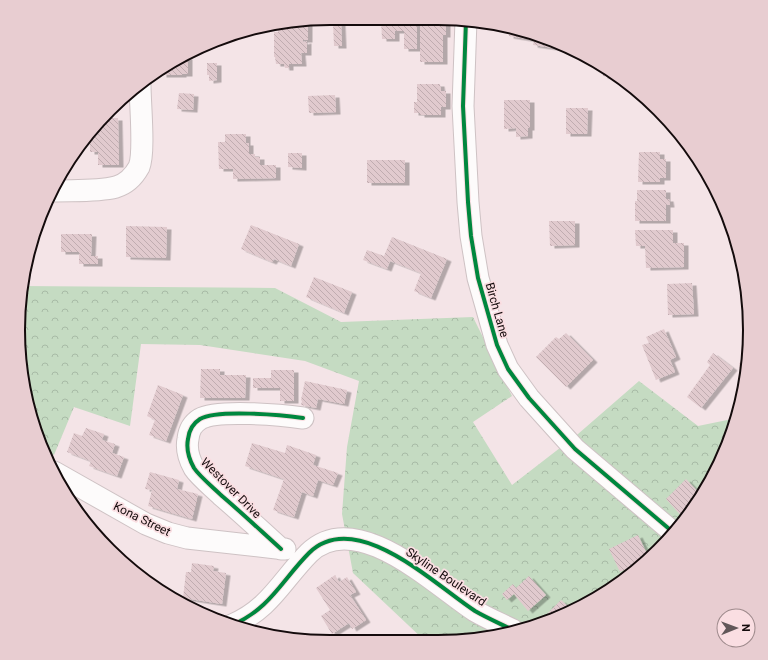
<svg xmlns="http://www.w3.org/2000/svg" width="768" height="660" viewBox="0 0 768 660" font-family="Roboto,sans-serif">
<style>
.forest{fill:url(#forest-crowns)}
.building{fill:url(#building-back-hatch);filter:url(#shadow)}
.lines{fill:none;stroke-linecap:round;stroke-linejoin:round}
.minor-casing{stroke:#cec2c4;stroke-width:23}
.minor{stroke:#fdfbfb;stroke-width:21}
.cycleway-casing{stroke:#fadee2;stroke-width:6}
.cycleway{stroke:#00873e;stroke-width:4}
.labels{text-anchor:middle;stroke-width:3.5;stroke-linejoin:round;paint-order:stroke}
.street-label{font-size:12px;fill:#140b0c;stroke:#fadee2}
.rim{fill:none;stroke:#140b0c;stroke-width:2}
</style>
<defs>
<pattern id="forest-crowns" width="20" height="18" patternUnits="userSpaceOnUse"><rect width="20" height="18" fill="#c5dbc2"/><path d="M2 6a3 3 0 1 1 6 0M12 15a3 3 0 1 1 6 0" fill="none" stroke="#a8bba6"/></pattern>
<pattern id="building-back-hatch" width="6" height="6" patternUnits="userSpaceOnUse"><rect width="6" height="6" fill="#e1cace"/><path d="M-1 5l2 2M0 0l6 6M5-1l2 2" fill="none" stroke="#c0acb0"/></pattern>
<filter id="shadow"><feDropShadow dx="4.5" dy="2.5" stdDeviation="0" flood-color="#0004"/></filter>
</defs>
<rect width="100%" height="100%" fill="#f4e4e7"/>
<path class="forest" d="M21 286 275 288 341 322 473 317 512 396 473 422 512 485 578 434 639 381 698 426 737 418 718 468 686 520 644 564 594 600 539 625 459 641H425L353 573 342 514 347 447 359 381 305 361 200 345 141 344 130 426 74 407 54 455 43 449 35 431 19 351Z"/>
<path class="building" d="M381 19 417 20V49H404V31H395V39H382Z
M420 20H446V35H443V62H420Z
M308 21V40H303V42L307 41V53H301L302 64H289V68H285L284 64H276L275 57H274V32H278V25Z
M333 22H341L342 46H334Z
M510 30 555 44 554 48 533 45 534 40 509 36Z
M566 47 578 51 577 55 572 54 573 51 565 50Z
M183 56 188 57V74H182V75H162V70Z
M207 63H217V80L209 81V75H207Z
M604 69H606L619 77 618 78 603 76Z
M417 84H440L441 91H446V107H441V115H420V113H414V102H417Z
M179 93 194 94 193 110 177 109Z
M335 95 336 112 309 113 308 96Z
M504 100H530V128H528V136L516 137V128L504 129Z
M566 108H588L587 134H566Z
M104 118H118L119 165H98V152H90V135Z
M225 134H246V143H249V154H255V157H260V165H276V178L233 179V169H219L218 142H225Z
M639 152H660V159H666V178H660V182H638Z
M288 153H302V168L288 167Z
M367 160H405V183H367Z
M637 190H666V199H669L670 205H666V221H635V201H637Z
M549 221H575V245L550 246Z
M251 225 299 244 291 266 274 259 272 262 241 249Z
M126 226 167 227 166 258 126 257Z
M635 230H673V243H684V267L646 268 645 246H636Z
M61 234H92L91 256H98V264H79V252H61Z
M392 237 447 259 431 298 414 291 421 273 390 261 387 269 363 260 367 250 384 256Z
M314 277 352 292 344 313 306 297Z
M692 283 694 314 668 315 667 284Z
M664 329 676 357 670 360 675 372 656 380 642 345 649 343 646 337Z
M566 333 593 360 566 387 536 357 556 337 559 339Z
M713 353 733 368 701 408 687 397 710 365 707 362Z
M747 361 744 382 742 383 739 363Z
M201 369H220V375H246L245 398H200Z
M271 370H294V401H280V388H253V378H271Z
M305 381 347 390 344 404 318 399 316 408 301 405 302 401 301 400Z
M158 385 183 395 166 441 149 435 155 420 147 416Z
M86 428 104 434 102 440 115 444 112 453 124 457 117 476 89 466 91 461 67 452 74 433 82 436Z
M252 443 285 453 287 445 316 455 313 465 338 473 333 485 318 480 313 496 302 492 294 517 273 510 284 479 245 466Z
M150 472 179 480 177 489 198 494 192 519 148 506 152 490 145 489Z
M686 479 701 495 696 503 689 509 691 511 684 519 666 499Z
M638 535 649 558 620 572 609 549Z
M192 563 214 566 213 571 226 573 222 604 183 598 186 572H191Z
M335 575 339 582 347 577 356 592 350 595 366 620 352 629 349 623 332 634 321 616 330 610 316 588Z
M529 576 546 595 528 611 514 594 507 600 502 594 513 584 516 588Z
M561 600 572 610 535 626Z"/>
<g class="lines">
<g class="minor-casing">
<path id="minor" d="M466 20 463 106 468 202 471 236 478 278 497 345 508 369 529 398 575 449 674 533
M52 191C73 190 96 192 116 187 126 184 134 176 139 167 145 153 140 103 140 85
M54 472 146 524 168 533 187 538 285 549
M281 549C261 531 242 513 222 496 214 488 200 477 194 468 189 459 186 449 188 439 189 430 192 424 200 419 217 409 282 415 303 418
M232 625C270 609 282 580 309 553 356 507 435 585 475 611 487 618 501 624 513 630"/>
</g>
<use href="#minor" class="minor"/>
<g class="cycleway-casing">
<path id="cycleway" d="M466 20 463 106 468 202 471 236 478 278 497 345 508 369 529 398 575 449 674 533
M281 549C261 531 242 513 222 496 214 488 200 477 194 468 189 459 186 449 188 439 189 430 192 424 200 419 217 409 282 415 303 418
M232 625C270 609 282 580 309 553 356 507 435 585 475 611 487 618 501 624 513 630"/>
</g>
<use href="#cycleway" class="cycleway"/>
</g>
<g class="labels">
<g class="street-label">
<text transform="translate(497 310) rotate(74)" y="4">Birch Lane</text>
<text transform="translate(231 488) rotate(45)" y="4">Westover Drive</text>
<text transform="translate(142 519) rotate(26)" y="4">Kona Street</text>
<text transform="translate(446 577) rotate(34)" y="4">Skyline Boulevard</text>
</g>
</g>
<path d="M0 0H768V660H0ZM330 25H438A305 305 0 0 1 743 330V330A305 305 0 0 1 438 635H330A305 305 0 0 1 25 330V330A305 305 0 0 1 330 25Z" fill="#e8cdd1" fill-rule="evenodd"/>
<path class="rim" d="M330 25H438A305 305 0 0 1 743 330V330A305 305 0 0 1 438 635H330A305 305 0 0 1 25 330V330A305 305 0 0 1 330 25Z"/>
<g transform="translate(736 628) rotate(89)"><circle r="19" fill="#fadee2" stroke="#9e8a8c"/>
<path d="M0-3L7 15L0 10L-7 15Z" fill="#625759"/>
<text y="-6" font-size="11" font-weight="bold" text-anchor="middle" fill="#140b0c">N</text>
</g>
</svg>
